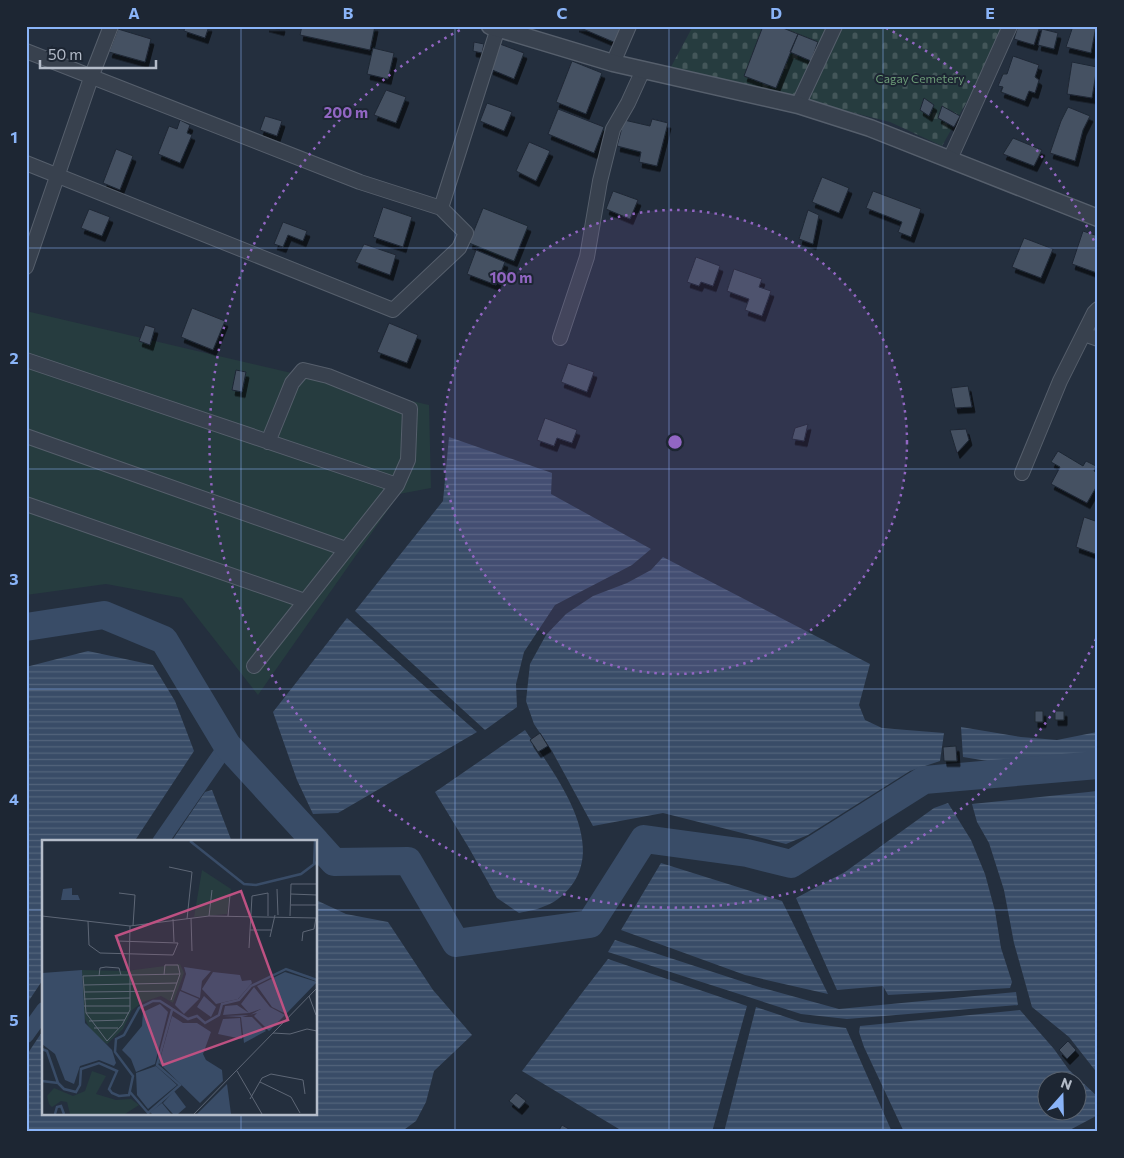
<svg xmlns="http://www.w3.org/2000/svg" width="1124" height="1158" viewBox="0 0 1124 1158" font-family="Commissioner,sans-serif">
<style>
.grass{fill:#263c3f}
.cemetery{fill:url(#cemetery-stones)}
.water{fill:url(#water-rules);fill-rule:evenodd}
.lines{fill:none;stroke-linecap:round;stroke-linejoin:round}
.canal{stroke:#394c67;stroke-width:16}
.river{stroke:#394c67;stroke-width:28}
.building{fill:#455162;stroke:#1f2835;filter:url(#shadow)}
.minor-casing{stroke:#565f6c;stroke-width:16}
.tertiary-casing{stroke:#565f6c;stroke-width:19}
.minor{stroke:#38414e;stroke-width:14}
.tertiary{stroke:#38414e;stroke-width:16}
.grid{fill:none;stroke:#8ab4f8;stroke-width:1;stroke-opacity:0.55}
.ring{fill:none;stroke:#9266c3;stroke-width:2.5;stroke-dasharray:2.5 5}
.labels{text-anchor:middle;stroke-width:4;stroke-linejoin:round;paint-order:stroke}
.park-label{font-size:12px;fill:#6b9a76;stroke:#1d2633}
.inset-river{fill:none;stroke:#394c67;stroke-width:2.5}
.inset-road{fill:none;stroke:#5e6776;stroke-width:1}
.view{fill:#bd5182;fill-opacity:0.15;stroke:#bd5182;stroke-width:2.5}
.inset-edge{fill:none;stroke:#b4bcc9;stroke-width:2.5}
.centre{fill:#9266c3;stroke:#1d2633;stroke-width:2.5}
.ring-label{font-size:15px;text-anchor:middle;font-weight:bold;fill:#9266c3;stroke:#1d2633;stroke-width:4;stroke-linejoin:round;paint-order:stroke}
.neatline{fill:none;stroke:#8ab4f8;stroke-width:2}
.grid-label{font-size:16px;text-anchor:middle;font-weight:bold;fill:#8ab4f8}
</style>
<defs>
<pattern id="cemetery-stones" width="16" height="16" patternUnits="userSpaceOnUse" patternTransform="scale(1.25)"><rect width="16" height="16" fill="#263c3f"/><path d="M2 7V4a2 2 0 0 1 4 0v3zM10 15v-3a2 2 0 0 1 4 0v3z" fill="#435659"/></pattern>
<pattern id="water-rules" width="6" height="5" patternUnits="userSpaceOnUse" patternTransform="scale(1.25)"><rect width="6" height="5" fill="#394c67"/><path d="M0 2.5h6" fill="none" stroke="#53647b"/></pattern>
<filter id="shadow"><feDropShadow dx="3" dy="5.5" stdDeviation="0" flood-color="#0009"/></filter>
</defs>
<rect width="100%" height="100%" fill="#242f3e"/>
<path class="grass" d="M26 311 429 405 431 488 399 494 258 695 182 598 106 584 26 595Z"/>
<path class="cemetery" d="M693 26H1009L942 146 890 122 671 67Z"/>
<path class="water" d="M449 437 552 473 551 494 651 549 632 565 555 605 524 652 516 684 517 707 485 730 355 611 443 501Z
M663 557 870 664 859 705 865 720 882 728 944 733 940 761 910 771 808 835 786 844 663 813 593 826 552 751 534 724 526 701 530 664 546 635 566 614 593 596 627 583 651 570Z
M347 618 477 732 338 813 313 814 297 780 273 712Z
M88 651 153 665 175 701 194 751 134 842H44V978L26 1005V667Z
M961 727 1021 737 1057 740 1097 732 1098 753 1000 763 963 757Z
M525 730C551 769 604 835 574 882 567 892 557 902 545 906 537 910 527 911 519 913L497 898 469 848 435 792Z
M212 790 232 842H171L205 792Z
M1098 791V1074L1069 1037 1032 1007 1014 943 1004 890 989 843 977 822 972 804Z
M948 803 971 840 985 874 995 911 1001 948 1012 982 1010 988 888 995 883 986 837 990 796 898 845 872 934 808Z
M661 863 782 901 828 994 745 975 621 930Z
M316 900 346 914 388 922 433 990 472 1035 434 1071 426 1102 416 1121 401 1132H26V1056L44 1029V1114H316Z
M615 940 759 987 839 1009 1016 992 1018 1005 847 1019 801 1014 608 952Z
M608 959 747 1006 712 1132H624L522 1071Z
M756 1007 801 1022 846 1028 892 1132H724Z
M1020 1010 1054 1049 1069 1070 1098 1097V1115L1066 1132H904L864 1047 859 1032 860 1026ZM1046 1080H1076V1110H1046Z"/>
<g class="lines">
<path class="canal" d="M160 842 227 745
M26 1035 44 1010"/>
<path class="river" d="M26 627 104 615 164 640 227 745 316 842
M316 842 334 862 408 861 456 943 590 924 644 839 747 853 791 864 924 780 1098 765"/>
</g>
<path class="building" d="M185 26H209L205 38 184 31Z
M266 26H282L281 30Z
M302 26H375L370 50 300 35Z
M576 26H623L616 43Z
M763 26H778L798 34 776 88 744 76Z
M1018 26H1040L1034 45 1014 39Z
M1073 26H1096L1091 53 1066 47Z
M118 29 151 39 145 62 109 52Z
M1042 29 1058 33 1054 49 1038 45Z
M798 34 818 42 811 61 790 52Z
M474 42 484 44 482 53 473 51Z
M500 44 524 53 514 79 490 69Z
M373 48 394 53 388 79 367 74Z
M1013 56 1039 65 1035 77 1039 80 1035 93 1029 91 1025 101 1001 92 1003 87 998 86 1003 74H1007Z
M572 61 602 73 586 114 556 102Z
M1072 62 1097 67 1092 98 1067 94Z
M386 90 406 97 396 123 374 115Z
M924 98 934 105 929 116 920 110Z
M487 103 512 112 504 131 480 121Z
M942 106 960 116 954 127 938 118Z
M1068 107 1090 116 1083 130 1075 161 1050 153 1061 121Z
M558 109 604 127 594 153 548 134Z
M265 116 282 121 277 136 260 130Z
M652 119 668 123 657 166 639 162 641 152 617 146 624 120 650 126Z
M180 120 190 125 187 133 192 135 180 163 158 154 169 126 177 129Z
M1013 138 1042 150 1034 166 1003 154Z
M529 142 550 151 536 181 516 171Z
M116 149 133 156 120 190 103 183Z
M822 177 849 188 839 213 812 202Z
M613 191 638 200 630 219 606 209Z
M873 191 921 209 911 237 898 232 902 222 866 208Z
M383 207 412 217 403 247 373 237Z
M483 208 528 226 514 261 469 243Z
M89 209 110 217 102 236 81 228Z
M808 210 819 215 813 244 799 239Z
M283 222 307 231 303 241 288 235 283 247 274 244Z
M1083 231 1098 236 1097 273 1072 264Z
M1024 238 1053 249 1041 278 1012 267Z
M364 244 396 255 390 275 355 262Z
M476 250 505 262 496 285 467 274Z
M696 257 720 266 713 286 701 282 699 286 687 282Z
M734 269 762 279 759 287 771 291 762 316 745 310 749 299 727 291Z
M192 308 225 321 213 350 181 337Z
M389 323 418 335 407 363 377 352Z
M145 325 155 328 150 345 139 341Z
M568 363 594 372 587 392 561 382Z
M236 370 246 372 242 392 232 390Z
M968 386 972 407 955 408 951 388Z
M545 418 577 430 572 443 557 438 554 446 537 440Z
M808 424 804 441 792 439 795 428Z
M966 429 969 440 957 453 950 430Z
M1058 451 1083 466 1086 461 1096 466 1094 471 1098 473V484L1087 503 1051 484 1060 467 1051 462Z
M1084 517 1098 522V555L1076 547Z
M1035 711H1043V722H1035Z
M1055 711H1064V720H1055Z
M540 733 548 746 538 752 530 740Z
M956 746 957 761H944L943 747Z
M1068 1041 1076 1050 1067 1059 1059 1050Z
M516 1093 526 1101 519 1109 509 1101Z
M562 1125 574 1132H558Z"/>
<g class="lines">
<g class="minor-casing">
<path id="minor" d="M26 51 360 182 441 208 466 233 459 248 393 310 26 163
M613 63 629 26
M798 105 835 26
M950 159 1010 26
M441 208 498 28
M26 267 92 75 111 26
M1084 334 1098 339
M560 338 587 257 600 181 613 129 628 103 643 70
M26 360 397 485
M26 436 346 549
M1022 473 1060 381 1094 313 1098 309
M26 504 305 601
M254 666 397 485 408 460 410 409 328 376 303 370 292 383 268 442"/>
</g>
<g class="tertiary-casing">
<path id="tertiary" d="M490 26 613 63 798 105 870 128 1098 218"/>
</g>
<use href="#minor" class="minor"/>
<use href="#tertiary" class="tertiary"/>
</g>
<path class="grid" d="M241 26V842M455 26V1132M669 26V1132M883 26V1132M26 248H1098M26 469H1098M26 689H1098M26 910H44M316 910H1098M241 1114V1132"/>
<circle cx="675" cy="442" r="232" fill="#9266c3" fill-opacity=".12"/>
<g class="ring">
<circle cx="675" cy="442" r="232"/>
<path d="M1096 639A465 465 0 1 1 464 28M886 28A465 465 0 0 1 1096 245"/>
</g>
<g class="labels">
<g class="park-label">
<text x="920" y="83">Cagay Cemetery</text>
</g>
</g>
<g transform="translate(42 840)">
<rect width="275" height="275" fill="#242f3e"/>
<path d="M138 124 142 133 131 163 119 156 101 162 90 170 81 189 65 204 50 193 41 175 40 130 84 131Z" fill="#263c3f"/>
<path d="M50 231 64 236 54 254 74 260 89 259 97 265 83 274H28L25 262 19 261 10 267 7 264 5 256 12 248 31 256 43 251Z" fill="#263c3f"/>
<path d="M160 30 189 49 185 74 152 77Z" fill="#263c3f"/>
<path d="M30 48V55H36L38 60H19L21 49ZM142 127 169 131 160 141 158 158 139 150 144 134ZM40 130 43 183 70 210 74 223 72 226 57 220 38 226 32 244 23 240 13 214 0 204V133ZM171 132 198 135 200 141 209 140 210 143 196 159 174 164 160 149ZM243 132 275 142 244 174 230 167 215 146ZM212 147 228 167 243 175 227 191 212 176 215 173 200 177H210L224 191 202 203 199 177 181 176 208 175 219 169 207 173 199 164ZM138 151 157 159 142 174 133 165ZM162 156 174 167 169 177 155 167ZM118 164 126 172 113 224 94 232 89 219 80 210 100 186 101 172ZM195 165 207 173 181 175 183 166ZM130 176 141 183H155L169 192 161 214 164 220 180 230 181 241 158 263 117 223ZM198 178 200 199 176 194 181 179ZM114 226 135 245 106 269 95 255 94 233ZM185 244 189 274H155ZM132 251 144 267 136 274H131L121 263ZM120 263 129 274H110L108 272Z" fill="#394c67"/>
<path class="inset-river" d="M148 1 202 44 214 45 259 34 275 22M272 25 273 1M0 209 5 211 16 243 22 249 34 252 38 245 39 229 57 223 75 231 67 249 70 253 77 256 87 255 91 236 73 212 74 199 82 195 97 168 111 161H118L146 179 155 176 163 183 177 175 180 164 197 160 209 146 244 129 275 140M0 241 16 243M88 252 107 274M106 273 138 245 115 225 130 170M13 274 15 267 19 266 22 274"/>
<path class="inset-road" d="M127 27 150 32 145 79M235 49 236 75M77 53 93 55 91 86M249 54 275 55M249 65H275M0 76 88 86 167 76 275 78M167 76 170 50M186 76 188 55M248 76 249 44H275M149 78 150 111M131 79 132 102M46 81 47 105 58 113 131 115 136 103 75 101M88 86 87 133V135L88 136V170L80 185 65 201 44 173 41 136 79 135H89L138 134M208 90H229M228 97 233 75M260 101 261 92 272 89 274 78M207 108 210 56 226 53V76M122 135 123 125H136L138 134 129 160M57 136 58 128 64 127 77 128 79 135M42 145 135 143M42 152 132 151M267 156 274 175M42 159 88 158M42 166H88M44 173H87M47 181 83 180M52 188H76M231 193 248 194 265 189 275 191M195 231 220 274M218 242 249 257 258 273M208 259 220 238 229 234 261 240 263 254M152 274 275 148"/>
<path class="view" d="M199 51 246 180 121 225 74 96Z"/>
<rect width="275" height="275" class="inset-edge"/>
</g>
<circle cx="675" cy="442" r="8" class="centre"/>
<g class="ring-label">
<text x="346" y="118">200 m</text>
<text x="511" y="283">100 m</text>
</g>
<rect width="1124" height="1158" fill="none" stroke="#1d2633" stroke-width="55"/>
<g transform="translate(1062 1096) rotate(20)"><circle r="24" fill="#1d2633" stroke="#59626f"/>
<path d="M0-4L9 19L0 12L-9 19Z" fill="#8ab4f8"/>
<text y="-8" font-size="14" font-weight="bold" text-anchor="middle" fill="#b4bcc9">N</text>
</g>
<path d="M40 60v8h116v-8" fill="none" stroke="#b4bcc9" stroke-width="2.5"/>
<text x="48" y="60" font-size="15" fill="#b4bcc9" stroke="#1d2633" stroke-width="4" paint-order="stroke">50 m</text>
<rect x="28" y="28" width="1068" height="1102" class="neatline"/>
<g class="grid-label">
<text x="134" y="19">A</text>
<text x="348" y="19">B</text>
<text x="562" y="19">C</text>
<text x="776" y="19">D</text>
<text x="990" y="19">E</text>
<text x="14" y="143">1</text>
<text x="14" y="364">2</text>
<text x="14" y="585">3</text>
<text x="14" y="805">4</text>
<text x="14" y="1026">5</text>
</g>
</svg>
